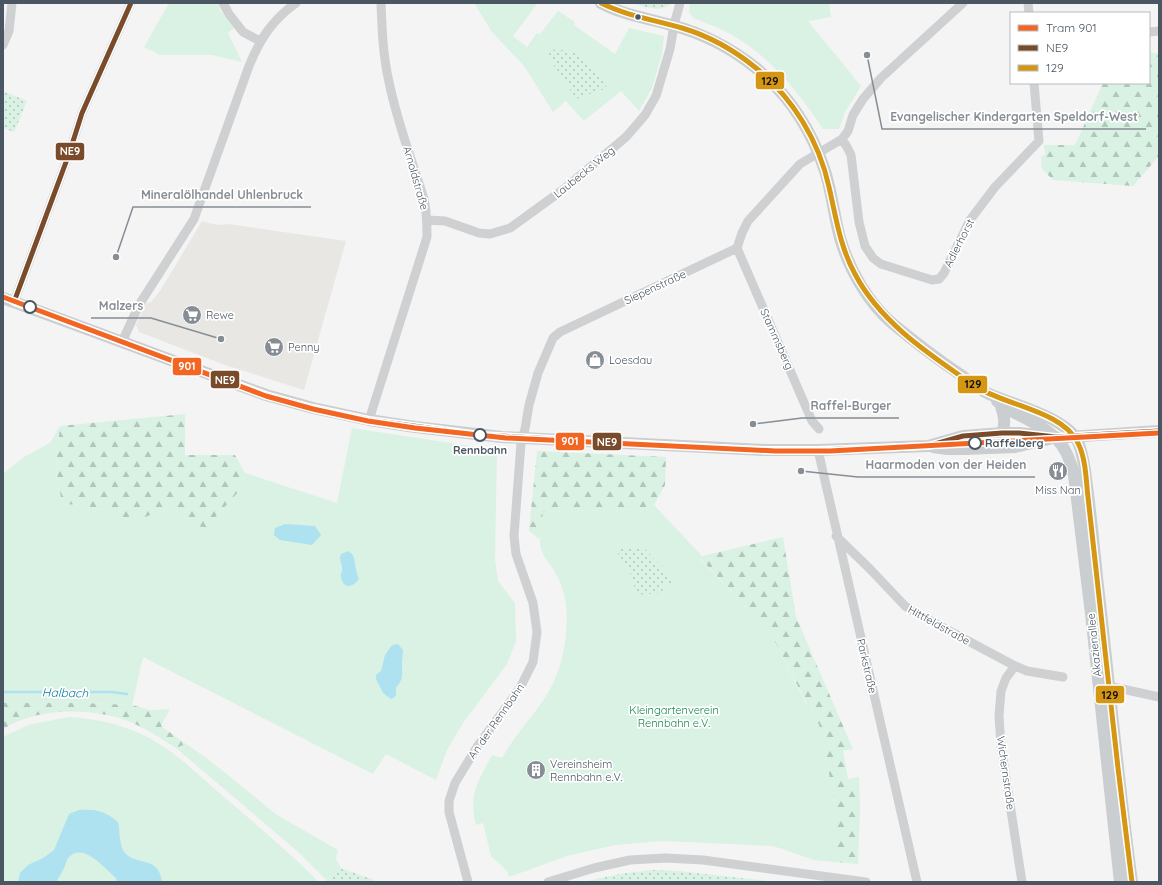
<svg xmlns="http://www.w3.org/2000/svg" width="1162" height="885" viewBox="0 0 1162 885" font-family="Quicksand,sans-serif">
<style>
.commercial{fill:#e8e7e3}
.green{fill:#d9f2e3}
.forest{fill:url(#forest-firs)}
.park{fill:url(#park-dots)}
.water{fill:#aee2f0}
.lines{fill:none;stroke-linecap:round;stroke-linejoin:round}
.stream{stroke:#aee2f0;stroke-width:2.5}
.minor{stroke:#ced0d2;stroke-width:9}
.major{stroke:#caced1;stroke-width:12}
.bus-1-casing{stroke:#fff;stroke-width:8}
.bus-2-casing{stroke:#fff;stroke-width:8}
.bus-1{stroke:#7a4b2a;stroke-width:5}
.bus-2{stroke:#d49613;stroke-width:5}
.tram-1-casing{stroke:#fff;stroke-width:8}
.tram-1{stroke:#f26522;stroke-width:5}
.bus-dot{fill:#4a5661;stroke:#fff;stroke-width:1.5}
.stop-dot{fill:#fff;stroke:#4a5661;stroke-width:2}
.labels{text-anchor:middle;stroke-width:3.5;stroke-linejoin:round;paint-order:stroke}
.street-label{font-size:11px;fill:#4a5661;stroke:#fff}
.poi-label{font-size:11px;fill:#4a5661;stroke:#fff;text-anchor:start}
.stop-label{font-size:11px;font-weight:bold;fill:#4a5661;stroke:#fff;text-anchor:start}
.park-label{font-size:11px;fill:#17864f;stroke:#fff}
.water-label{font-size:12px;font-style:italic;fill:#0c7c9b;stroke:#fff}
.leader{fill:none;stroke:#868d94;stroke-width:1.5}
.callout-dot{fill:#868d94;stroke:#fff;stroke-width:1.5}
.callout-label{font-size:12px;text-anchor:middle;font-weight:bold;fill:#868d94;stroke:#fff;stroke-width:3.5;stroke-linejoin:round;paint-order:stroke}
.line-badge{stroke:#fff;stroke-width:1.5}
.badge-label{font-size:11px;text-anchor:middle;font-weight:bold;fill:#fff}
.pale-badge-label{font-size:11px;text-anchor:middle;font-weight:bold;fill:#111}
</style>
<defs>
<pattern id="forest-firs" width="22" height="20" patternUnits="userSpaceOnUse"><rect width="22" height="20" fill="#d9f2e3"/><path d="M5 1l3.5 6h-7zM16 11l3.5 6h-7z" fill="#b2c7bb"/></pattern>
<pattern id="park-dots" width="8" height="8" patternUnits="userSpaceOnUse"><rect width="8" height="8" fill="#d9f2e3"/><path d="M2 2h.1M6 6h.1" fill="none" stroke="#b2c7bb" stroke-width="1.8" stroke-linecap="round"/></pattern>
</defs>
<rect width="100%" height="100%" fill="#f4f4f4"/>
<path class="commercial" d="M202 221 217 225 229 224 346 241 304 390 225 365 139 332 136 325 146 303 151 302 160 291Z"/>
<path class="green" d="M169 3H218L220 10 234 28 228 33 242 62 212 55H160L144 47Z
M474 3H538L513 36 527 47 537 33 540 34 558 11 575 22 574 25 615 54 629 28 664 36 662 54 652 88 639 111 621 91 584 121 566 101 553 112 524 66 492 32Z
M690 3H829L831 17 808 21 861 86 845 112 839 129H823C799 93 771 57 732 35 720 28 706 23 693 18L689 12Z
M60 426 56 467 62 505 80 504 135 521 168 508 210 532 209 524 242 488 245 473 337 503 352 428 497 450 495 559 498 581 515 603 516 641 507 664 463 723 447 750 436 780 386 754 373 774 143 657 132 705 85 703H3V474L24 457 50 443Z
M654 505 702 556 700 559 764 626 777 645 806 704H810L822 732 835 809V862L814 860 773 846 662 841 615 845 567 856 509 877 507 871 491 856 483 823 476 825C468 794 478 782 492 755L502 758C515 734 535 715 549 691 564 666 571 622 564 594 561 583 556 573 550 564 546 559 542 554 541 548 538 537 541 524 543 512L639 509Z
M69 717C97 719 117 723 143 735 171 748 194 771 217 791 252 821 287 850 319 882H3V737L28 725Z
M186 744 208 759 277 815 338 850 336 859 341 868 328 882 297 851 176 748Z"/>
<path class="forest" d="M1149 52 1159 54V156L1133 186 1053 180 1042 169 1041 156 1045 155 1044 145H1075L1103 83H1149Z
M185 414V455H235L245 473 242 488 209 524 210 532 168 508 135 521 80 504 62 505 56 467 60 426Z
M537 451 666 457 665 485 654 505 639 509 543 512 539 539 529 531Z
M783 537 796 617 853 749 843 751 848 779 859 777 860 811 858 864 835 862V809L822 732 810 704H807L777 645 764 626 700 558 702 556Z
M3 703H85L132 705 150 710 170 709 161 726 186 744 176 748C157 736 138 723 116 717 81 708 35 709 3 729Z"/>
<path class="park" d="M631 3H671C662 14 644 6 631 3Z
M555 49 578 52 596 70 607 88 576 99 547 55Z
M3 91 27 101 14 132 3 128Z
M622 547H640L645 549 676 582 662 584 663 593 636 595C634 587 633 580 630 573 627 565 617 559 618 551Z
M341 868 374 880 375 882H328Z
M652 870 678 871 777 882H583L620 874Z"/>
<path class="water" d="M285 524 315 526 321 535 312 545 280 540 274 535 275 528Z
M348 551C356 555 354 562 356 569 356 573 358 576 359 579 353 588 343 589 341 577 340 571 342 576 342 570 343 564 338 560 341 554Z
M398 644 403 650C403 654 402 659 402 663 402 675 404 678 396 688V694L395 697 391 699 383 693 376 679V675L381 671 385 655 392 645Z
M79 810C97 809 104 811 118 822 120 831 119 842 123 850 132 867 159 854 162 882H117L116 878C105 869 84 842 69 857 66 860 66 865 64 868 62 873 59 877 56 882H18L20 873 28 865 43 858 54 850 69 814Z"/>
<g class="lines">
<path class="stream" d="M3 692H112L127 694"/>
<path class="minor" d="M223 3 229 14 243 32 260 41
M1028 3 1029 13
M1149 32 1159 31
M3 45 9 31 12 3
M842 139 847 147 851 155 859 222 865 246 873 258 881 264 932 280 939 279 944 273 970 220 995 187 1039 141 1034 83
M427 220 445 221 479 233 490 234 510 228 564 189 626 137 645 115 656 96 670 49 674 25 680 3
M737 248 812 421 819 429
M14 302 69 154 82 113 131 3
M122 342 139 305 194 219 249 66C260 39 272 20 296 3
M369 420 427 237C427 224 427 212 424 199 412 160 397 122 389 82 383 56 382 30 381 3
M818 450 917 882
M836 536 870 569 905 606 914 612 1015 666 1027 671 1063 677
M1015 666 1006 678 1001 691 999 716 1001 746 1022 882
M1104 685 1159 697
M468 882 449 812V801L455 783 477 747 520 688 533 662 537 632 533 603 516 554 514 536 521 443 525 429 529 405 538 373 553 338 560 332 737 248 742 233 748 221 800 164 842 139 848 131 853 115 863 99 881 78 963 3
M548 882 594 868 630 860 665 858 703 860 866 882"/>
<path class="major" d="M601 3C623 15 647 18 671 25 702 33 731 48 756 68 789 95 812 131 825 171 832 193 834 216 840 238 849 269 868 303 893 324 915 342 937 359 961 375 970 382 979 389 989 394 1012 404 1068 418 1078 442 1084 456 1085 471 1087 486 1091 516 1094 547 1097 577 1109 679 1118 780 1132 882
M3 298 266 395 313 408 369 420 415 427 502 437 766 450H818L928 446 963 436 1002 433H1019L1056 437
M997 401C1004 408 1013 412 1021 416 1052 432 1066 440 1074 475L1091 614 1120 882
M1001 406C1004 416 1006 423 1002 433
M1068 437 1159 431
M933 447 947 449H965L1015 447 1049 439"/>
<g class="bus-1-casing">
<path id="bus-1" d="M14 302 266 395 313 408 369 420 480 435 720 448 766 450H818L928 446 963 436 1002 433H1019L1056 437 1159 431
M14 302 69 154 82 113 131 3"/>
</g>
<g class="bus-2-casing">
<path id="bus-2" d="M601 3C627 16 655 20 682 28 709 36 734 50 756 68 793 98 819 141 829 187 836 217 840 247 855 274 881 324 932 356 978 388 1006 405 1064 412 1078 443 1086 459 1086 480 1088 497L1118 768 1132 882"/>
</g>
<use href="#bus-1" class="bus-1"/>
<use href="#bus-2" class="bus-2"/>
<g class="tram-1-casing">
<path id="tram-1" d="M3 297 266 396 313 409 368 421 415 428 506 438 775 451H830L1159 433"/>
</g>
<use href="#tram-1" class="tram-1"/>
</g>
<defs>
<g id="supermarket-disc" transform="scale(1)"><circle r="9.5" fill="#868d94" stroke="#fff"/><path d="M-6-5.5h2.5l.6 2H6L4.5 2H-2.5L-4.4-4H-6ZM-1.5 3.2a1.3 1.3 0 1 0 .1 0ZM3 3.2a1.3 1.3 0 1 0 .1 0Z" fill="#fff"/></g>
<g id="shop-disc" transform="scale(1)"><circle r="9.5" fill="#868d94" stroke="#fff"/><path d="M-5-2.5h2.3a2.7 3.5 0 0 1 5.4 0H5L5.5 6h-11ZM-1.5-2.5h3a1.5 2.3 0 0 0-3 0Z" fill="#fff"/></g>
<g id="restaurant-disc" transform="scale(1)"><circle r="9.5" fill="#868d94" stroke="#fff"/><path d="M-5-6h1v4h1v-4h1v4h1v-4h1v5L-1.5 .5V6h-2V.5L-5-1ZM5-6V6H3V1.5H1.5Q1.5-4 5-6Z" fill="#fff"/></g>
<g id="building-disc" transform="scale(1)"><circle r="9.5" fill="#868d94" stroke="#fff"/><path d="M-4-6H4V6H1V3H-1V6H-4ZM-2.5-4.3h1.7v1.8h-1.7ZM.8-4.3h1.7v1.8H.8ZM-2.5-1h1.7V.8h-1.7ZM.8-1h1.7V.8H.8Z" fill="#fff"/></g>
</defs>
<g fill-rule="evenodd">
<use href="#supermarket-disc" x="192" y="315"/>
<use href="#supermarket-disc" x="274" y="347"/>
<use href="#shop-disc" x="595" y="360"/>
<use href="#restaurant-disc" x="1058" y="471"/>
<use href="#building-disc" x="536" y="770"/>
</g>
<circle class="bus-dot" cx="638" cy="17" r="3.5"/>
<g class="stop-dot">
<circle cx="30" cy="307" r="6"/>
<circle cx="480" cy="435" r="6"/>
<circle cx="975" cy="443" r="6"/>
</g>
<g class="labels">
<g class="street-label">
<text transform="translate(584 172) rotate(-39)" y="4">Laubecks Weg</text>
<text transform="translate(416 178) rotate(74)" y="4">Arnoldstraße</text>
<text transform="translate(959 243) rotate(-63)" y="4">Adlerhorst</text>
<text transform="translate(655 287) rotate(-25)" y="4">Siepenstraße</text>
<text transform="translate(777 339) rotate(66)" y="4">Stammsberg</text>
<text transform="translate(939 625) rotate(29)" y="4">Hittfeldstraße</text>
<text transform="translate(1094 645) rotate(-96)" y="4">Akazienallee</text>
<text transform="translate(867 666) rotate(77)" y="4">Parkstraße</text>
<text transform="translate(496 721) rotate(-55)" y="4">An der Rennbahn</text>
<text transform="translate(1006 773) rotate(82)" y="4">Wichernstraße</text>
</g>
<g class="poi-label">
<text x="206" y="319">Rewe</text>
<text x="288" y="351">Penny</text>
<text x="609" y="364">Loesdau</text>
<text x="1058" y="494" text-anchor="middle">Miss Nan</text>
<text x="550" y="768">Vereinsheim<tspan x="550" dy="13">Rennbahn e.V.</tspan></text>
</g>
<g class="stop-label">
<text x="985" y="447">Raffelberg</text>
<text x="480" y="454" text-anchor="middle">Rennbahn</text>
</g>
<g class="park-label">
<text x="674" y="714">Kleingartenverein<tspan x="674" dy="13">Rennbahn e.V.</tspan></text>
</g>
<g class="water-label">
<text transform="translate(65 693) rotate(1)" y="4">Halbach</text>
</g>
</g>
<path class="leader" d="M867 55L882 129H1146M116 257L133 207H311M221 339L151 318H91M753 424L802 418H899M801 471L858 477H1035"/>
<g class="callout-dot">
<circle cx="867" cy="55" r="4"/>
<circle cx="116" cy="257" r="4"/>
<circle cx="221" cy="339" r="4"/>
<circle cx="753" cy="424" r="4"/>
<circle cx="801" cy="471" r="4"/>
</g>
<g class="callout-label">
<text x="1014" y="121">Evangelischer Kindergarten Speldorf-West</text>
<text x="222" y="199">Mineralölhandel Uhlenbruck</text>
<text x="121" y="310">Malzers</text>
<text x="851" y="410">Raffel-Burger</text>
<text x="946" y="469">Haarmoden von der Heiden</text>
</g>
<g class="line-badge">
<rect x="755" y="71" width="30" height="19" rx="4" fill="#d49613"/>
<rect x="55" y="142" width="30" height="19" rx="4" fill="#7a4b2a"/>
<rect x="172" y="357" width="30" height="19" rx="4" fill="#f26522"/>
<rect x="210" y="370" width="30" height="19" rx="4" fill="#7a4b2a"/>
<rect x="957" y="375" width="31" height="19" rx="4" fill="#d49613"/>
<rect x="555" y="432" width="30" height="19" rx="4" fill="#f26522"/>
<rect x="592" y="432" width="30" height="19" rx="4" fill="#7a4b2a"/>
<rect x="1095" y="685" width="30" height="19" rx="4" fill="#d49613"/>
</g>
<g class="badge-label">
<text x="70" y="155">NE9</text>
<text x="187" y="370">901</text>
<text x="225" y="384">NE9</text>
<text x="570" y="445">901</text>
<text x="607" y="446">NE9</text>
</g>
<g class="pale-badge-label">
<text x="770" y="85">129</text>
<text x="973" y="388">129</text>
<text x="1110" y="699">129</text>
</g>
<rect width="1162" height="885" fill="none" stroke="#4a5661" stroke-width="8"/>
<rect x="1010" y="12" width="140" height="72" fill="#ffffff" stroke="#b7bbc0"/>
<rect x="1018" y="25" width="20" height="6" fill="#f26522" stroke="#b7bbc0"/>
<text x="1046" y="32" font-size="12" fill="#4a5661">Tram 901</text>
<rect x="1018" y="45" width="20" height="6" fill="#7a4b2a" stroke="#b7bbc0"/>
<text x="1046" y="52" font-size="12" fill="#4a5661">NE9</text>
<rect x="1018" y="65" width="20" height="6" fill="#d49613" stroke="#b7bbc0"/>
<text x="1046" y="72" font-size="12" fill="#4a5661">129</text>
</svg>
